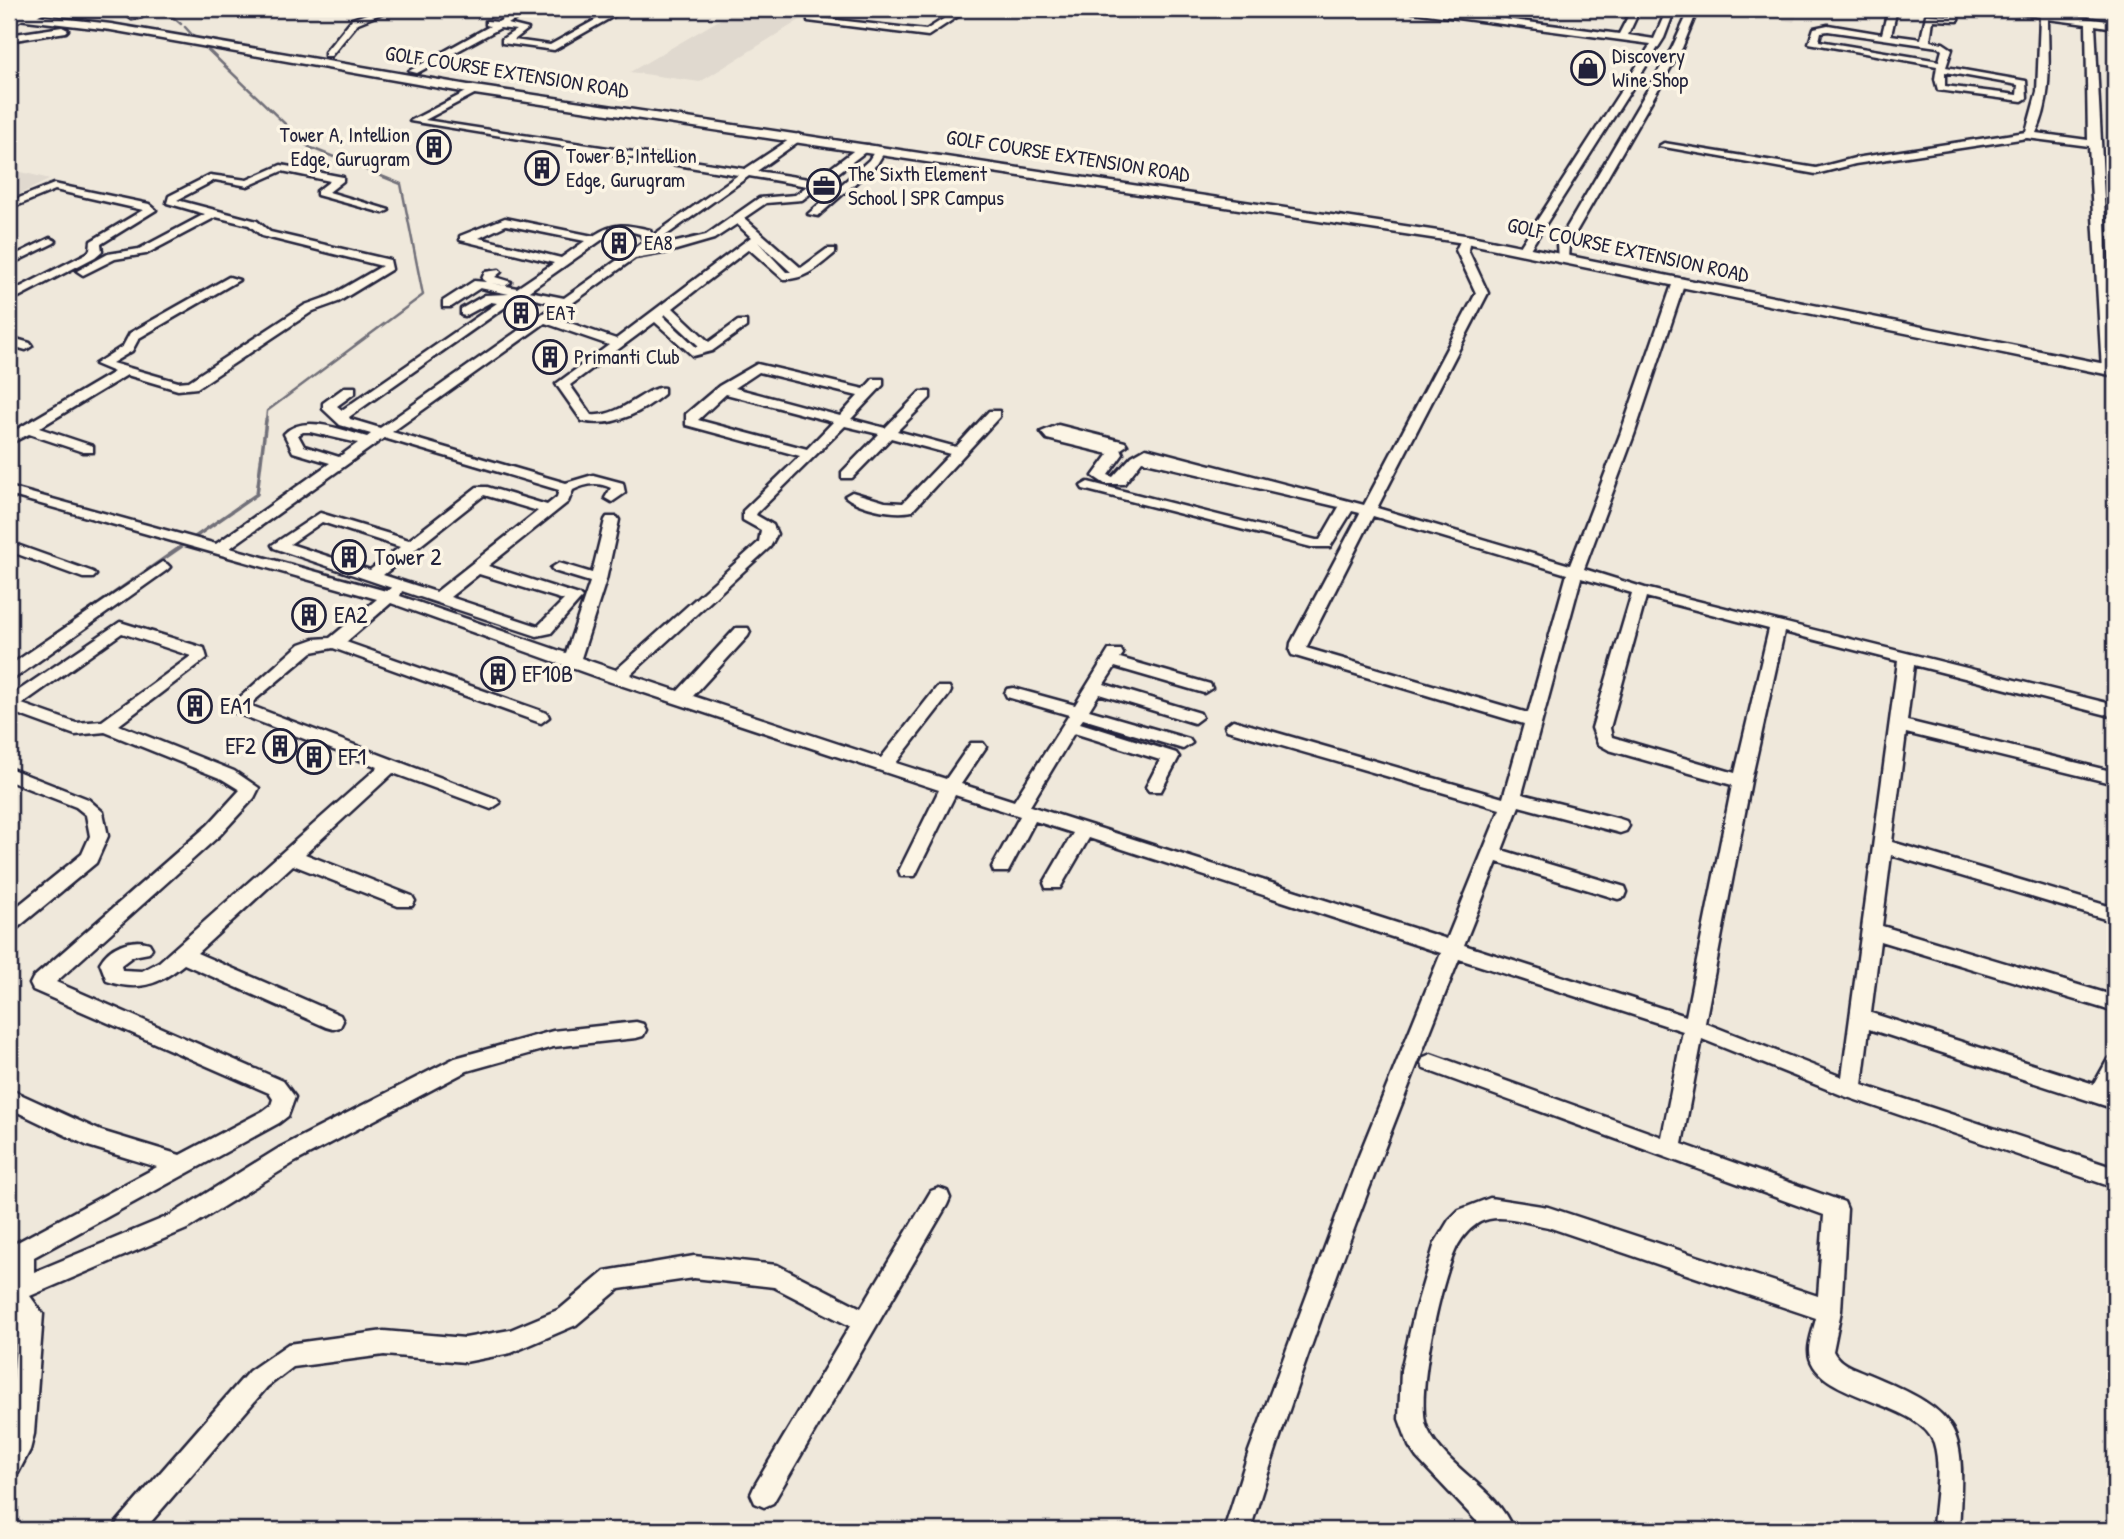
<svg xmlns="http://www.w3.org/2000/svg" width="2124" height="1539" viewBox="0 0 2124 1539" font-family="'Patrick Hand',sans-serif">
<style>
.built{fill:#e0d9cf}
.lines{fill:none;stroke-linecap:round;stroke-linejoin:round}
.stream-far1{stroke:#716f79;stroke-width:2.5}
.stream{stroke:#716f79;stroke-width:3.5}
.minor-casing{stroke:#22223b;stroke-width:5}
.major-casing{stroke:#22223b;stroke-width:5}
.highway-casing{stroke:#22223b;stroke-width:6}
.minor{fill:#fcf5e5;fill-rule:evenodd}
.major{fill:#fcf5e5;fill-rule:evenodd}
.highway{fill:#fcf5e5;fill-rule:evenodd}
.highway-bridge-casing{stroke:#22223b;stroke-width:18;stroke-linecap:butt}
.highway-bridge{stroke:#fcf5e5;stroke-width:15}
.labels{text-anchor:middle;stroke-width:7;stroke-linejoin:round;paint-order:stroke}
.far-poi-label{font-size:21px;fill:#22223b;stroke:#fcf5e5;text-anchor:start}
.far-street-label{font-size:21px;fill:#22223b;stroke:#fcf5e5}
.poi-label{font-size:24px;fill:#22223b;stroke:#fcf5e5;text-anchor:start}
</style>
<rect width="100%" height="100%" fill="#efe8db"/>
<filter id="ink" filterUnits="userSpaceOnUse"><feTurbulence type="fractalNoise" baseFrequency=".0143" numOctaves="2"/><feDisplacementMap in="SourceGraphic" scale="14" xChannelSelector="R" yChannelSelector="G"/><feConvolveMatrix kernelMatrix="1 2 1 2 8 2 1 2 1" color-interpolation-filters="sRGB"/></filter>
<g filter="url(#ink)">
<path class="built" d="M738 9H787L811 13 700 82 630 72Z
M1721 9H1799L1794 22Z
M9 169 50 179H51L9 199Z"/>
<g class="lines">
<path class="stream-far1" d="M141 9 174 18 181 24
M185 27 195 38
M202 44 309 147 401 184 423 295 267 411 266 422"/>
<path class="stream" d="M9 666 257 494 266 420"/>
<g class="minor-casing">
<path id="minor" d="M381 9H393L358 23 331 56H325V52L352 19Z
M522 9H532L508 24 528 29 514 40 550 45 606 14 604 12 608 9H618L619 13 554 50 502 43V39L516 30 500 28 417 73 409 71 490 26 486 25V21L498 22Z
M822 9H832L819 18 926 30 959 9H969L928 36 808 21V17Z
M1408 9H1430L1619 34 1632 9H1640L1628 35 1654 39 1667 9H1675L1664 38 1528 252 1518 250 1651 44 1412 12Z
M1690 9H1698L1682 48 1569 244 1568 258 1558 260 1557 244 1672 48Z
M1874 9H1887L1896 13 1891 35 1921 39 1926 15 1951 16V9H1959L1958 21 1933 20 1930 41 1943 43 1952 49 1946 67 2026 81 2027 98 2022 101 1938 90 1935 79 1937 66 1809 43 1814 28 1828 25 1882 34 1887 14ZM1828 31 1938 47 1942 50 1939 61 1819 41 1821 32ZM1945 72 2018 85 2017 95 1945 86Z
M1994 9 2040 12V9H2048V13L2115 22V28L2095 25 2113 373H2103L2102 370 2089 146 2027 138 1855 164 1816 174 1659 146 1664 143 1816 168 1855 158 2026 132 2037 92 2040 17ZM2048 19 2086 24 2088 140 2036 133C2053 99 2048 56 2048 19Z
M474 88 482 90 425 120 745 169 798 134 803 137 802 139 757 171 815 180 861 145H869V149L826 182 841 185 869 160 877 147 886 149 877 164 818 216 808 214 835 190 819 187 802 200 766 203 744 218 801 268 827 249H835V253C818 267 805 280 783 279L749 249 673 308 709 342 738 321H746V327L712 351 693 356 655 322 570 385 591 415C622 418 647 385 664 388V394C641 413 612 428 582 421L556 384 609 345 545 323 392 432 566 483 593 475 623 483 625 493 612 502 605 498 611 488C597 481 586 484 573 490L568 502 488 566 579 595 582 598 579 601 551 633 537 636 402 591 400 596 566 653 590 582 554 571 551 568 559 563 592 573 605 520 607 517H617L619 520 606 580 581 658 616 670 759 542 761 530 743 520V511L800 456 686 425V414L719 386 757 364 864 389 873 379H883V385L851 419 885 428 920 392H930V398L897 431 956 447 989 411H999V417L912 511C894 515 859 508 845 496L852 492 885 502 903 503 950 454 891 438 852 478H842V472L879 434 845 426 757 513 756 515 773 525 777 534 770 547 630 675 678 691 736 628H748L750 632 748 636 693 696 881 758 937 687H949L951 691 949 695 896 763 946 779 971 743H983L986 747 961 784 1014 801 1069 715 1007 697 1005 693 1007 689 1013 688 1075 705 1109 650H1121L1123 654 1120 658 1210 684 1212 688 1204 693 1115 667 1104 684 1200 713 1202 717 1194 723 1099 694 1089 710 1189 739 1192 743 1183 749 1083 719 1080 723 1176 753 1179 757 1161 791H1149L1146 787 1160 760 1074 733 1030 806 1447 939 1500 809 1227 730 1225 726 1233 720 1503 798 1524 724 1292 655 1290 651 1291 643 1360 513 1352 511 1330 547H1311L1083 489 1081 486 1088 482 1316 540H1320L1339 507 1142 461 1124 484H1105L1093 476 1109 454 1047 439 1041 432 1058 425 1125 442 1127 445 1121 449 1123 454 1108 475 1113 477 1132 456 1146 448 1364 505 1476 293 1456 250 1462 237H1470L1468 250 1488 293 1377 508 1570 565 1620 435 1673 282 1683 279 1685 282 1634 435 1584 569 1645 588 2115 705V717L1914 665 1907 721 2115 772V784L1906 733 1892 842 2115 908V922L1891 855 1882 926 2115 996V1012L1880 941 1871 1013 2094 1084 2108 1059 2115 1056V1085L2112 1090 2115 1091V1109L1869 1029 1862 1085 2115 1168V1188L1844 1096 1702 1039 1682 1144 1844 1202 1847 1209 1841 1311 1833 1351C1840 1365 1854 1368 1868 1374 1966 1415 1965 1428 1959 1530H1933C1934 1503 1942 1469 1934 1443 1919 1400 1809 1399 1809 1350 1809 1340 1814 1328 1816 1318L1548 1227C1528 1223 1499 1212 1480 1222 1471 1227 1463 1236 1458 1245 1442 1273 1414 1399 1427 1428 1446 1469 1497 1487 1513 1530H1485L1417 1458 1409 1446 1399 1419 1401 1370 1414 1314 1435 1243 1449 1220 1459 1210 1490 1198 1548 1207 1818 1296 1824 1215 1424 1069 1421 1063 1424 1057 1431 1054 1662 1137 1683 1031 1459 959C1384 1147 1310 1336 1250 1530H1224L1249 1451 1358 1158 1441 953 1089 838 1060 888H1046L1044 883 1073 833 1035 821 1008 872H994L992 867 1020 816 955 795 915 876H901L899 871 939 790 611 682 391 603 346 642 547 713 549 717 541 723 535 721 333 648 312 652 249 705 497 799 500 803 491 809 393 773 305 854 412 896 415 901 412 906H398L293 865 197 953 340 1015 343 1021 340 1027 333 1029 326 1027 184 964C159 985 138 992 107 981L100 963C109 946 131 937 149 943L152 948 149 953 133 956 121 965 122 970 142 971 159 962 378 767 231 711 229 707 300 644 314 639 330 638 377 599 9 495V487L216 544 330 463 293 452 284 434C304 413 343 431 367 437L371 434 340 425 323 409V403L345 387H355V393L337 406 342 410 497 303 491 302 465 316 461 315V309L485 295 509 294 480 288 451 307H443V301L474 281 486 282 482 279 485 272 499 270 501 272 495 277 511 282 505 286 491 283 517 288 554 263 460 240V236L505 218 593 236C614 222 626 224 650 230L652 236 738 175 410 121ZM749 176 807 186 795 195 759 198 706 235 647 249ZM737 224 751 237 616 339 553 317 635 258 669 252 714 239ZM506 225 585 241 561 258 479 238ZM622 229 640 234 642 238 647 239 564 298 529 291 613 232ZM758 242 791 272H786ZM521 296 556 304 380 428 350 419 349 417ZM665 314 699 346 696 347 663 316ZM759 372 858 396 840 416 735 388ZM726 394 833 422 807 449 698 420ZM303 432H310L358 443 339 457 304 446 298 435ZM384 438 559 490 557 497 547 505 487 487H477L409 540 320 513 272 545 274 548 392 588 386 591 230 548ZM484 495 538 511 436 592 383 575ZM1373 516 1567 574 1528 713 1306 648ZM322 522 400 547 370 570 290 544ZM479 574 564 600 538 626 450 597ZM1581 578 1632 593 1592 728 1598 744 1609 750 1732 785 1686 1016 1464 945 1497 862 1618 899 1625 897 1627 892 1625 887 1502 850 1519 806 1620 833 1626 831 1629 826 1626 821 1620 819 1522 794ZM1646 597 1769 629 1735 773 1612 737 1610 728ZM1784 632 1898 661 1842 1077 1705 1023 1751 781Z
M281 165 343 177V181L329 192 389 210 383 213 317 195V191L330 181 282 171 248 186 215 180 177 200 257 221 270 232 390 260 392 269 338 302 313 311 197 388 178 390 127 375 39 428 93 446V452H83L29 434 9 444V434L114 372 95 364 123 346 130 333 229 277 239 280 139 338 132 351 112 363 178 382 189 381 305 305 330 296 382 266 262 236 249 225 216 217 146 254 115 259 83 275 77 271 108 254 139 249 205 214 167 203 169 196 210 175 247 180Z
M54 184 149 204 156 210 101 244 102 251 95 257 9 302V293L87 253 90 250 91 241 143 210 55 190 9 209V202Z
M50 238 56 241 54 243 9 265V258Z
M9 337 30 343 32 346 26 350 9 345Z
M9 542 93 572 96 575 93 578H83L9 551Z
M162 562 167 564 170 567 167 570 15 678 9 679V666Z
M120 622 204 648 207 658 119 725 234 771 259 788 254 798 220 835 56 982 283 1081 295 1097 288 1116 279 1123 34 1257V1272L171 1215 279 1148 455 1058 553 1031 636 1022 643 1024 646 1030 643 1036 636 1038 553 1047 467 1071 295 1162 187 1229 30 1296 43 1314 34 1434 30 1450 18 1473 9 1477V1430L18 1322 9 1327 10 1251 14 1244 157 1167 88 1146 9 1108V1089L101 1131 180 1155 263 1111 271 1105 273 1099 269 1093 33 990 30 984 33 978 208 825 240 790 222 779 105 732 75 735 9 711V697ZM122 633 191 656 102 721 76 723 22 704Z
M9 768 88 799 103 812 108 836 96 863 16 929 9 931V913L82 854 90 836 86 815 76 807 9 781Z
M939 1188 947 1191 950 1198 947 1205 773 1503 764 1507 755 1503 751 1494 755 1485 850 1326 774 1287 694 1278 619 1289 576 1325 511 1353 465 1362 384 1355 293 1367 267 1387 144 1530H114L118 1521 249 1371 288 1344 384 1331 465 1338 510 1330 560 1309 605 1271 694 1256 777 1265 861 1308 931 1191Z"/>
</g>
<g class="major-casing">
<path id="major" d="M119 9H132L142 17 132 19Z
M9 12 111 24 468 85 1471 236 2115 366V376L1471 244 468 93 111 30 9 18Z
M62 27 68 30 66 32 9 41V35Z"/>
</g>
<g class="highway-casing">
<path id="highway" d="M31 9H49L35 17H25V11Z"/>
</g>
<use href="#minor" class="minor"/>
<use href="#major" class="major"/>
<use href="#highway" class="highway"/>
<g class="highway-bridge-casing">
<path id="highway-bridge" d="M9 18 19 13"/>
</g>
<use href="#highway-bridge" class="highway-bridge"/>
</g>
</g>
<defs>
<g id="shop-ring" transform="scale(1.75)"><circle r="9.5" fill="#fcf5e5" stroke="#22223b" stroke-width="1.5"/><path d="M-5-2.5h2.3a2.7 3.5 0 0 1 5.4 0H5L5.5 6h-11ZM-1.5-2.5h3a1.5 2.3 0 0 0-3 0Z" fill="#22223b"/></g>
<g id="building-ring" transform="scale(1.75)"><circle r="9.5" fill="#fcf5e5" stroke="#22223b" stroke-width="1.5"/><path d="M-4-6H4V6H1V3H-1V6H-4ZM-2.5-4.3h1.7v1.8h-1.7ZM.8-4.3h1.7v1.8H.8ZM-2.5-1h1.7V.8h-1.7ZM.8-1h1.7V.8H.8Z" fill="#22223b"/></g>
<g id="office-ring" transform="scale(1.75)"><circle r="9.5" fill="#fcf5e5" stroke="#22223b" stroke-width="1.5"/><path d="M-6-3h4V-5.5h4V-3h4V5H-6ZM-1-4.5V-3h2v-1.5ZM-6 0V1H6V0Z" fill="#22223b"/></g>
</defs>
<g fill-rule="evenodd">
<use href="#shop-ring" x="1588" y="68"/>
<use href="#building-ring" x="434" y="147"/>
<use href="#building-ring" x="542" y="168"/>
<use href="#office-ring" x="824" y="186"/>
<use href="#building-ring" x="619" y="243"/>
<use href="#building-ring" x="521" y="313"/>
<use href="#building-ring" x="550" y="357"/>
<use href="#building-ring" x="349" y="557"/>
<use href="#building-ring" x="309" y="615"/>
<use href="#building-ring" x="498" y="674"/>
<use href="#building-ring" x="195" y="706"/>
<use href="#building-ring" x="280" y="746"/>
<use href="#building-ring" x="314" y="757"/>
</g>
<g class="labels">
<g class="far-poi-label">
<text x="1612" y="63">Discovery<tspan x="1612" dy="24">Wine Shop</tspan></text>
<text x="410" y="142" text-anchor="end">Tower A, Intellion<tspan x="410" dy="24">Edge, Gurugram</tspan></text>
<text x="566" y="163">Tower B, Intellion<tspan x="566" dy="24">Edge, Gurugram</tspan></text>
<text x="848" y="181">The Sixth Element<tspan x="848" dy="24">School | SPR Campus</tspan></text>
<text x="644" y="250">EA8</text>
<text x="546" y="320">EA7</text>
<text x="574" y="364">Primanti Club</text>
</g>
<g class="far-street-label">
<text transform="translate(507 72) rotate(9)" y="7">GOLF COURSE EXTENSION ROAD</text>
<text transform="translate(1068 156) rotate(9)" y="7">GOLF COURSE EXTENSION ROAD</text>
<text transform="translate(1628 250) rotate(12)" y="7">GOLF COURSE EXTENSION ROAD</text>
</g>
<g class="poi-label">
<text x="374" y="565">Tower 2</text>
<text x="334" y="623">EA2</text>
<text x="522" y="682">EF10B</text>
<text x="220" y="714">EA1</text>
<text x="256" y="754" text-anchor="end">EF2</text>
<text x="338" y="765">EF1</text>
</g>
</g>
<rect width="2124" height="1539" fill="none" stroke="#fcf5e5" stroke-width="35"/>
<rect x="18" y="18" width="2089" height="1504" fill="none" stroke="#22223b" stroke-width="2.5" filter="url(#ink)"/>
</svg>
